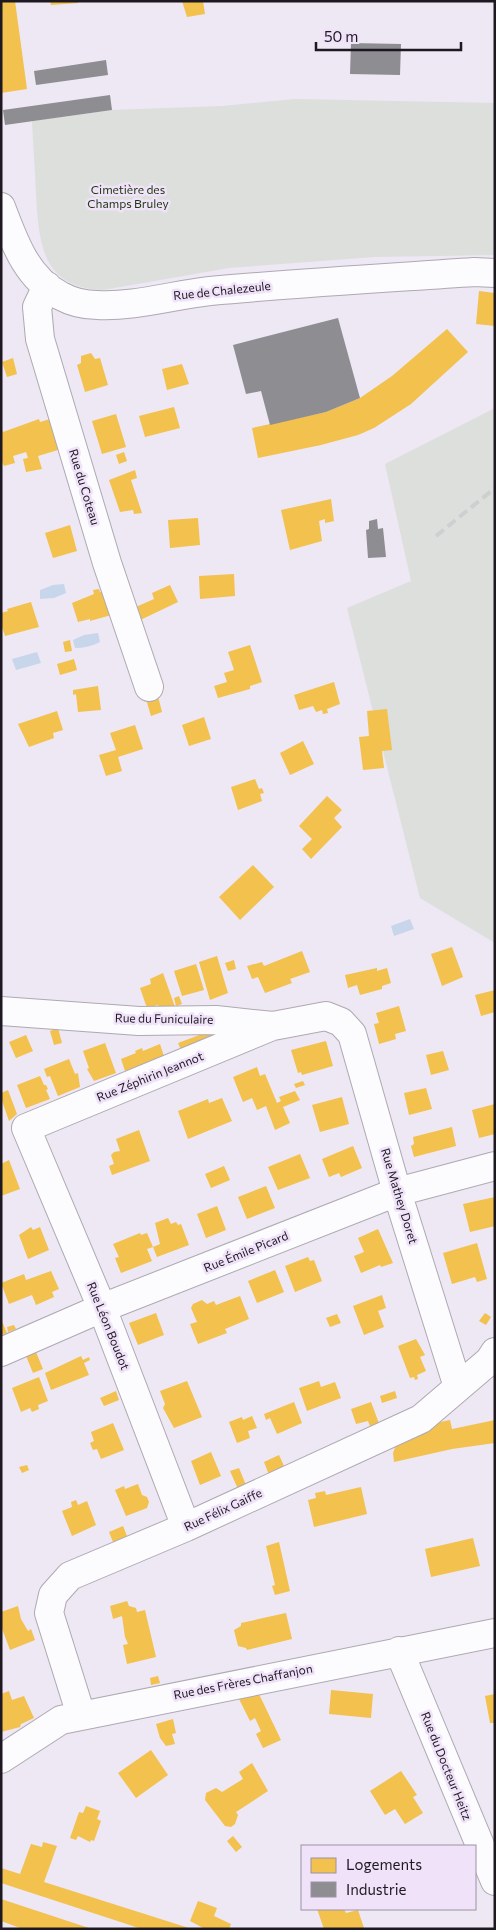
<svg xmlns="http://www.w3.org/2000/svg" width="496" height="1930" viewBox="0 0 496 1930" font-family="Commissioner,sans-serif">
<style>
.green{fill:#dcdfdb}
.water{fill:#c8d6ec}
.homes{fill:#f2c14e}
.industry{fill:#8d8d92}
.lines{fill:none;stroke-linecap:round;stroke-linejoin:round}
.minor-casing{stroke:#aea9b2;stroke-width:30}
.minor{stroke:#fcfbfd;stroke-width:28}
.rail{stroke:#cfced1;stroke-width:4;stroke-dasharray:10 5;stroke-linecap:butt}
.labels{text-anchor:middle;stroke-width:5;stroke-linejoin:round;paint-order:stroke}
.park-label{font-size:12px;fill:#20390f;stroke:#efe2f9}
.street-label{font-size:12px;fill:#1e1921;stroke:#efe2f9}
</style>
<rect width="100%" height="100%" fill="#eee7f4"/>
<path class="green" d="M295 99 495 103V255L375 257 229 268 103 290C41 288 39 242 36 194 35 169 33 145 32 121L112 110 222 106Z
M495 408V943L420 898 347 608 411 581 385 464Z"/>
<path class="water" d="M64 584 66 593 54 598 40 599V590L53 585Z
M98 633 100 642C92 646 84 648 75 648L73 640 84 635Z
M37 652 41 663 16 670 12 659Z
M410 919 414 929 394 936 391 926Z"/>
<path class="homes" d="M1 1H15L27 89 1 93Z
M50 1H78V3L51 5Z
M182 1H203L205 14 187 17Z
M479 291 495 293V326L476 324Z
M447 329 468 352 411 404 374 428 358 435 321 445 258 458 252 428 326 412 360 398 392 376Z
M91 353 95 359 100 358 108 385 85 392 77 365 81 363V356Z
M13 358 17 374 7 377 2 362Z
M182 364 189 384 167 390 162 369Z
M174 407 180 428 145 437 139 416Z
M116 414 126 447 102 454 92 421Z
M39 419 40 422 50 419 58 450 38 456 42 469 26 472 23 459 28 458 26 452 13 456 15 463 4 466 1 460V427L3 432Z
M124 452 127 461 119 464 116 455Z
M135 470 137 478 131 480 142 513 134 514 133 510 120 512 109 480Z
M331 499 334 521 325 523V519L319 521 322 541 290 550 281 510Z
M198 518 200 545 170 548 168 520Z
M70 525 77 551 53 558 45 533Z
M234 574 235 596 200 599 199 576Z
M170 585 178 602 134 623 129 610 154 599 152 593Z
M99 589 100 592 108 590 115 614 90 621V619L78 622 72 603 94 594 93 590Z
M31 602 39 627 5 636 1 624V613L8 611 7 609Z
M70 640 72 651 65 652 63 642Z
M250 645 262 682 250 686V689L218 698 214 686 227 682 224 673 234 670 228 652Z
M74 659 77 670 60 675 57 664Z
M334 682 340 704 327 709 328 713 323 714 322 710 316 712 313 706 299 710 294 695Z
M98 686 101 710 78 712 76 694 73 695V690Z
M158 696 162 712 151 716 146 699Z
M387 709 392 750 382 751 384 768 363 770 359 737 369 736 367 711Z
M57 711 63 730 53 733 54 738 29 747 18 724Z
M204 717 211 739 189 746 182 725Z
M135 725 143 749 118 757 122 771 106 776 99 755 116 750 110 733Z
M303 741 314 764 290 775 280 753Z
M255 779 259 789 262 788 264 793 260 794 262 801 238 810 231 787Z
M327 796 342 810 334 818 342 827 311 859 302 849 312 839 299 826Z
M253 865 274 887 240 920 219 897Z
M452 947 463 977 442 986 431 954Z
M302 951 310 972 290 979 292 983 265 993 258 977 252 979 247 966 262 962 264 966Z
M217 956 228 993 210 1000 199 962Z
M234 960 236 969 228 971 225 963Z
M196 964 204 990 182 996 174 971Z
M377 968V971L387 968 391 983 382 986V989L360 995 357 985 348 988 345 975Z
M163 973 175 1007 161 1012 158 1005 147 1008 140 988 151 984 150 979Z
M495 990V1012L481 1016 475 995Z
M179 996 182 1004 176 1006 174 998Z
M399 1006 406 1031 395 1034 396 1039 379 1044 374 1024 379 1023 376 1013Z
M58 1028 62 1043 54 1045 50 1031Z
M209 1028 215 1042 183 1055 178 1043 202 1034Z
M26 1035 33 1051 16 1058 9 1042Z
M326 1041 333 1066 302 1075 301 1072 298 1073 291 1050Z
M105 1043 116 1073 94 1081 87 1069 89 1068 83 1051Z
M160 1044 164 1056 125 1071 121 1059 136 1053 135 1051 142 1048 143 1051Z
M443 1051 449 1070 431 1075 426 1055Z
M69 1059 75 1074 78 1073 80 1087 58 1096 50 1076 47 1077 44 1069Z
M257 1067 260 1076 265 1074 277 1103 281 1101 279 1097 295 1091 300 1100 283 1107 290 1123 275 1130 266 1106 257 1110 252 1098 243 1102 233 1077Z
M40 1076 44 1085H46L48 1089 46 1090 50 1099 26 1108 17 1085Z
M303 1081 305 1085 296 1088 294 1084Z
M426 1088 432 1109 409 1115 404 1093Z
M8 1090 17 1114 9 1121 1 1098V1093Z
M342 1097 349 1124 320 1132 312 1105Z
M222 1098 232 1121 188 1139 178 1111 208 1099 209 1103Z
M495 1104V1134L479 1138 472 1110Z
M452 1127 456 1146 414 1157 411 1146 414 1144 413 1137Z
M139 1130 150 1161 112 1175 109 1166 114 1164 111 1155 114 1152 120 1151 116 1139Z
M353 1146 362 1168 341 1177 339 1173 329 1177 322 1159Z
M300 1154 310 1178 278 1190 268 1167Z
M9 1160 20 1189 1 1196V1164Z
M224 1166 230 1180 211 1188 205 1174Z
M266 1186 275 1208 247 1219 238 1197Z
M495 1197V1226L470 1232 463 1204Z
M217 1206 226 1230 206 1238 197 1214Z
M168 1218 171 1224 176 1222 178 1225 181 1224 189 1245 157 1257 153 1247 160 1244 155 1223Z
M31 1227 33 1230 40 1227 49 1250 28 1259 19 1235Z
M378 1229 393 1263 381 1267 380 1265 361 1273 354 1256 364 1252 358 1238Z
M140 1233 141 1235 147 1233 153 1247 147 1249 152 1261 121 1273 115 1258 119 1257 113 1244Z
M477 1243 487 1279 477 1282 475 1277 452 1284 443 1253Z
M308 1257 310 1261 314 1260 322 1281 295 1292 285 1266Z
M275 1270 284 1292 257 1303 248 1281Z
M51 1271 59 1289 52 1292 54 1297 36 1305 32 1295 9 1304 1 1283 24 1274 26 1280Z
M382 1295 386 1308 378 1311 384 1327 364 1335 353 1306Z
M240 1296 249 1319 225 1329 227 1333 198 1344 190 1324 197 1322 191 1308 193 1304 202 1300 207 1304 214 1301 216 1305Z
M156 1313 164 1335 138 1345 129 1323Z
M485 1313 491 1317 486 1325 479 1321Z
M337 1314 341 1323 330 1327 326 1318Z
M1 1319 7 1333 1 1335Z
M14 1325 16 1329 8 1332 7 1327Z
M416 1339 425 1355 420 1357 426 1371 417 1375 418 1379 415 1380 414 1377 410 1378 398 1346Z
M36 1352 43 1369 33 1373 26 1356Z
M81 1356 83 1360 89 1357 90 1360 84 1363 89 1375 51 1390 45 1373Z
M39 1377 48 1401 38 1405 39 1409 32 1412 30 1408 21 1412 12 1388Z
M187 1381 202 1417 174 1428 163 1408 165 1404 160 1391Z
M319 1381 321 1387 335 1382 341 1398 307 1411 299 1388Z
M116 1391 119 1400 104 1406 100 1398Z
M395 1391 397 1398 382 1403 380 1396Z
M294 1402 302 1423 277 1434 270 1418 266 1420 264 1414Z
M371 1402 380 1426 371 1429 368 1421 356 1424 351 1409Z
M252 1416 257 1428 248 1431 250 1438 237 1443 229 1422 242 1417 243 1420Z
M450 1420 452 1429 495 1420V1443L452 1449 394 1462 393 1453 397 1442 440 1422Z
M113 1423 124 1450 101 1459 97 1449 93 1450 90 1443 94 1441 91 1432Z
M211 1452 221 1476 200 1485 191 1461Z
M279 1455 285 1468 269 1475 264 1462Z
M27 1465 29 1470 22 1473 19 1467Z
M239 1468 246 1485 238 1489 230 1471Z
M138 1484 142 1495 147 1497 149 1502 147 1508 126 1516 115 1490 124 1486 125 1489Z
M361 1487 367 1514 314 1527 308 1500 316 1498 315 1493 325 1491 326 1495Z
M76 1500 78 1505 87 1501 96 1525 72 1536 62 1511 72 1507 71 1502Z
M123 1526 127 1536 113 1542 109 1532Z
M473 1538 480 1566 431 1577 425 1549Z
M279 1542 290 1591 275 1595 272 1586 275 1585 266 1546Z
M127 1601 129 1606 136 1608 137 1612 145 1610 156 1657 127 1664 123 1645 128 1644 125 1637 122 1616 113 1619 110 1606Z
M18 1606 21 1619 28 1631 31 1629 35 1640 10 1650 1 1626V1612Z
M286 1613 292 1639 247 1650 246 1648 238 1646 234 1630 241 1626V1623Z
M158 1676 160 1683 151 1685 150 1678Z
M331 1690 373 1694 371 1718 329 1714Z
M9 1691 12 1700 24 1696 34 1718 21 1724 20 1727 1 1732V1694Z
M258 1692 281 1740 263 1748 256 1734 261 1731 255 1718 250 1721 238 1697Z
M495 1694V1723H490L485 1696Z
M173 1719 176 1733 172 1734 175 1744 166 1746 160 1738 156 1724Z
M151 1750 168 1775 136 1798 118 1773Z
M252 1763 268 1791 236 1812 238 1815 235 1824 231 1827 225 1826 205 1800 206 1793 216 1788 222 1792 243 1779 239 1772Z
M401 1771 417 1795 413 1797 423 1813 405 1824 395 1809 385 1815 370 1791Z
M86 1806 100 1811 97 1819 101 1821 94 1841 91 1840 90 1842 78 1836 76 1840 70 1838 79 1812 83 1813Z
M233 1836 242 1847 236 1852 227 1841Z
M43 1842 57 1846 44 1882 192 1929H142L1 1883V1868L20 1874 31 1844 42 1847Z
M1 1899 89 1928V1929H23L1 1921Z
M198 1901 217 1908 214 1916 231 1924 229 1929H205L190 1921Z
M317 1909H344L346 1913 358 1910 364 1928 324 1929Z"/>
<path class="industry" d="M351 43 401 44 400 75 350 74Z
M106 60 108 75 36 85 34 71Z
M110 95 112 110 5 125 3 110Z
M338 318 360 398 326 412 270 425 261 391 246 394 233 345Z
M377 519 378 529 383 528 386 557 368 558 366 530 369 529V521Z"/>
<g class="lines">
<g class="minor-casing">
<path id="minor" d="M1 207C14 241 26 278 61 296 72 302 84 305 97 305 134 307 173 295 210 291 298 283 386 278 474 272L495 273
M47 286 37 307 40 339 107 563 149 687
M1 1011 139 1021 216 1020 273 1026 326 1016 341 1022 352 1034 397 1192 458 1387
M1 1352 102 1308 397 1192 495 1166
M186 1527 102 1308 26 1128 270 1027
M399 1651 495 1881
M81 1715 49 1613 53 1595 70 1576 186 1527 421 1419 489 1361 495 1352
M1 1759 61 1720 495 1633"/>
</g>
<use href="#minor" class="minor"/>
<path class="rail" d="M436 536 495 488"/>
</g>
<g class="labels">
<g class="park-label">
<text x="128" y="194">Cimetière des<tspan x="128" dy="14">Champs Bruley</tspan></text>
</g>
<g class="street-label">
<text transform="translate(222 291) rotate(-6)" y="4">Rue de Chalezeule</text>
<text transform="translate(84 487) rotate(73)" y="4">Rue du Coteau</text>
<text transform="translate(164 1019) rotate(1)" y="4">Rue du Funiculaire</text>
<text transform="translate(150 1077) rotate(-22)" y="4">Rue Zéphirin Jeannot</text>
<text transform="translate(399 1196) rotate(73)" y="4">Rue Mathey Doret</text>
<text transform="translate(246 1252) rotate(-22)" y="4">Rue Émile Picard</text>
<text transform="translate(108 1326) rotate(68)" y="4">Rue Léon Boudot</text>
<text transform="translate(223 1510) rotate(-25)" y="4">Rue Félix Gaiffe</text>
<text transform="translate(243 1682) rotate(-11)" y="4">Rue des Frères Chaffanjon</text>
<text transform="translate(446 1766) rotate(68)" y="4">Rue du Docteur Heitz</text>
</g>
</g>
<rect width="496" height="1930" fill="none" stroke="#1e1921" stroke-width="5"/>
<rect x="301" y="1845" width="175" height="65" fill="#efe2f9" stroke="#9b92a3"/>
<rect x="311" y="1858" width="25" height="15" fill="#f2c14e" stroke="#9b92a3"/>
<text x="346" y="1870" font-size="15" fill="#1e1921">Logements</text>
<rect x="311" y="1882" width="25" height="15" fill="#8d8d92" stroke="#9b92a3"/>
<text x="346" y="1895" font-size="15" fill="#1e1921">Industrie</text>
<path d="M316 42v8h145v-8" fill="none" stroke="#1e1921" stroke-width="2.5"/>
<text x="324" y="42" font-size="15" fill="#1e1921" stroke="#efe2f9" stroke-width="4" paint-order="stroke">50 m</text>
</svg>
